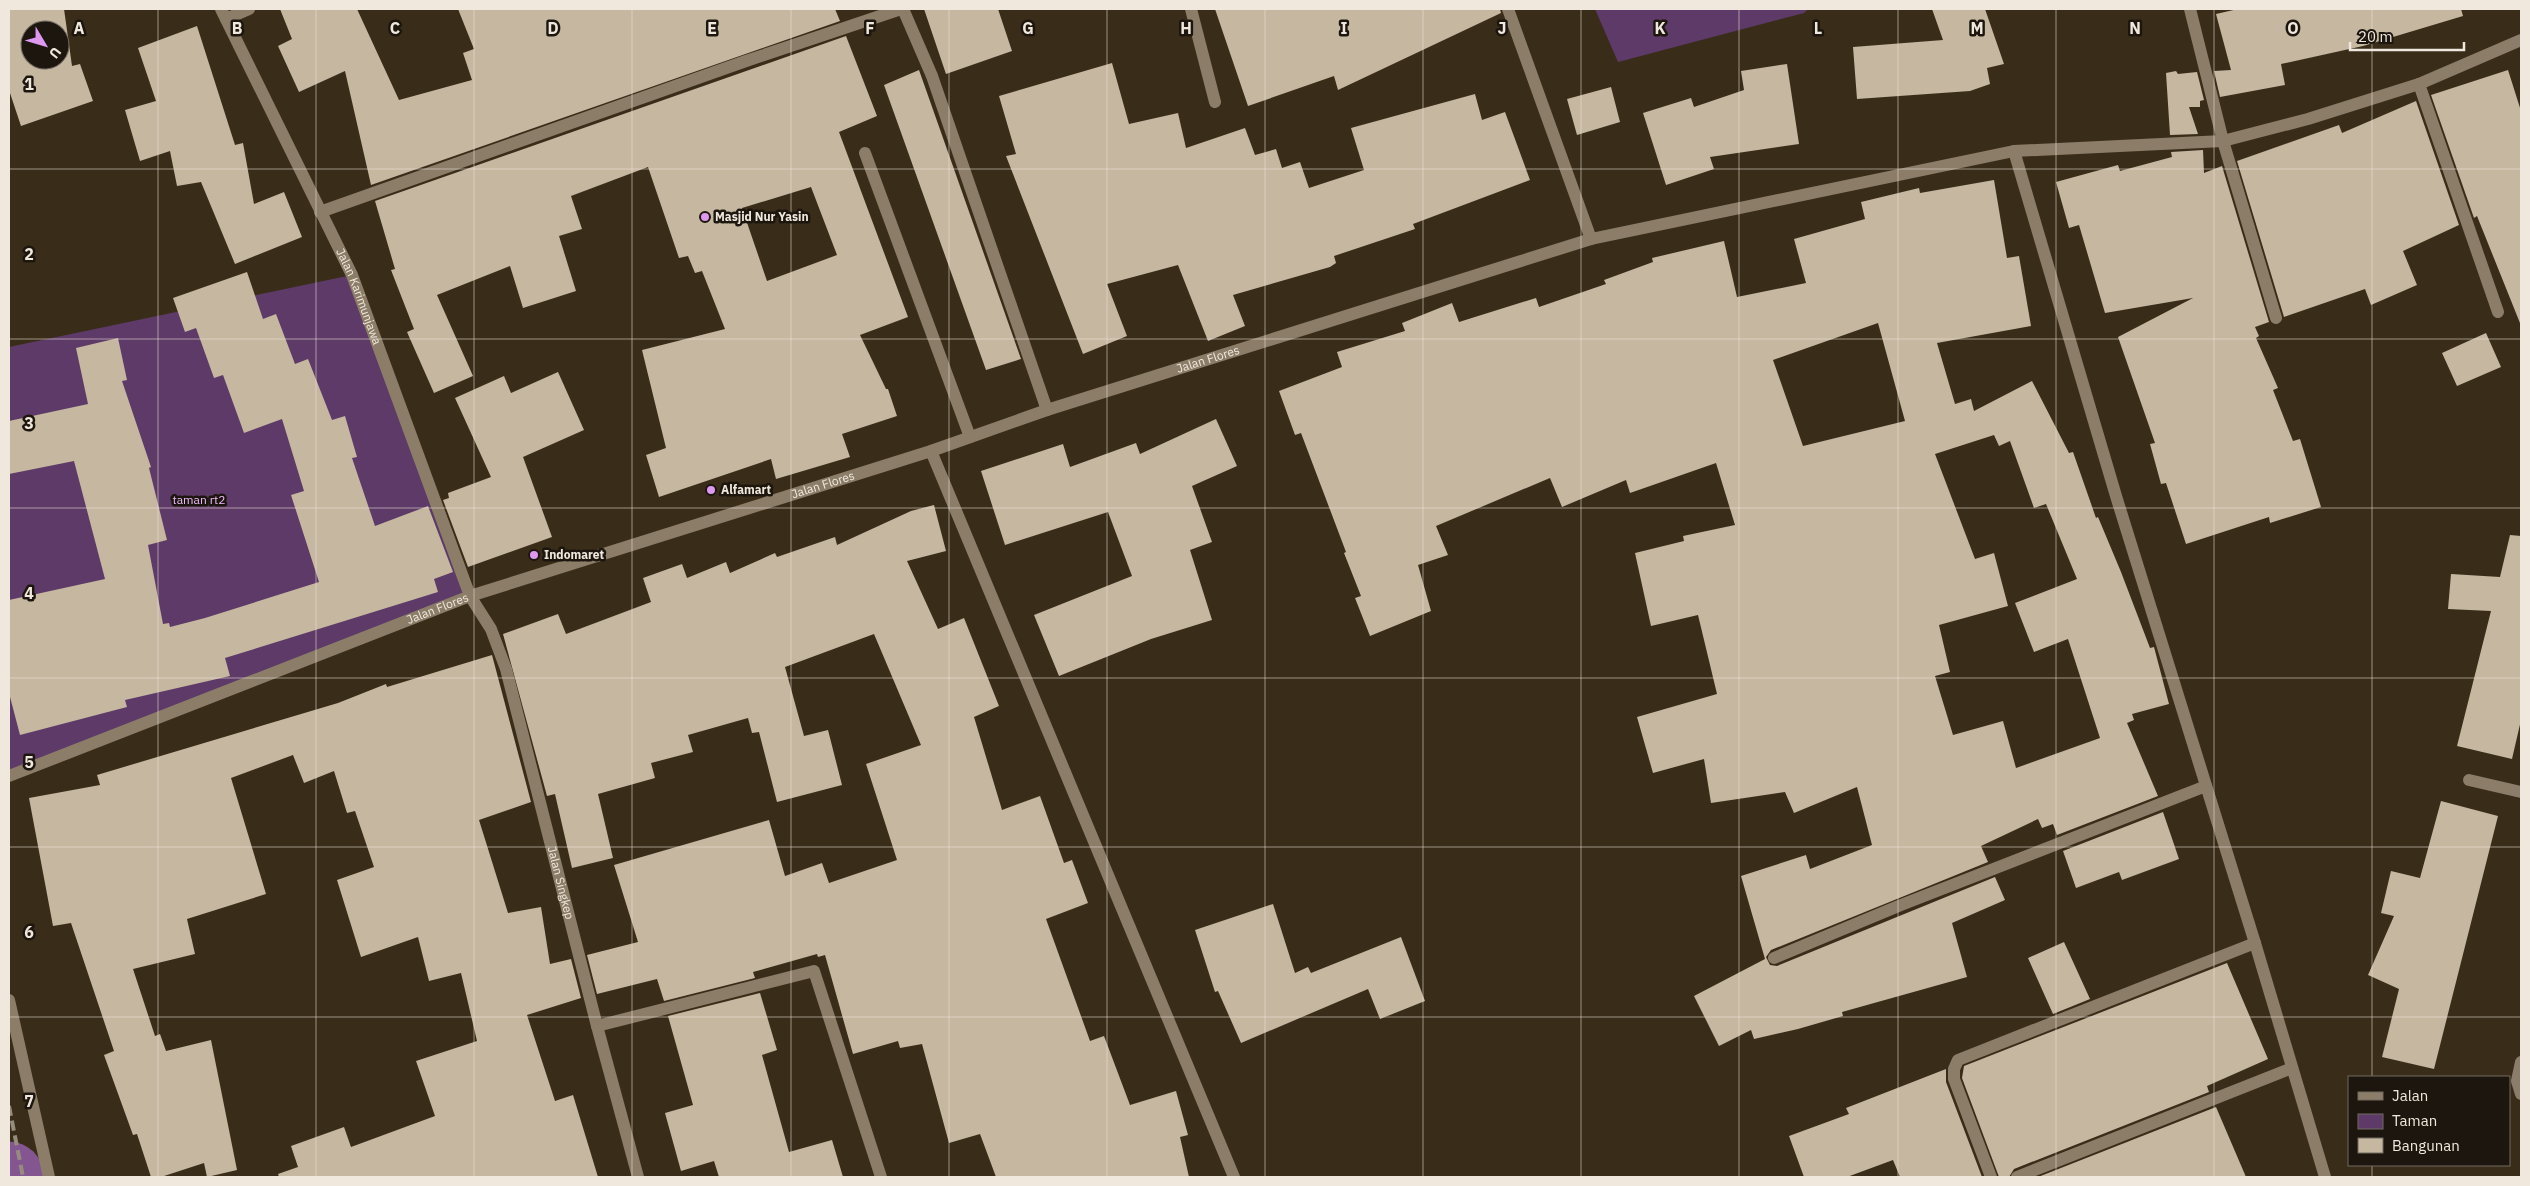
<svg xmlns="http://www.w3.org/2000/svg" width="2530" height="1186" viewBox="0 0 2530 1186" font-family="'IBM Plex Sans',sans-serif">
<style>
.green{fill:#5e3a68}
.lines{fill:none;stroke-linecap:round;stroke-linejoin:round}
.river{stroke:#845691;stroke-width:69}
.building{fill:#c5b7a0;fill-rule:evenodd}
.service{stroke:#8b7d68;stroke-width:12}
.minor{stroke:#8b7d68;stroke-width:12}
.rail{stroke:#968c7d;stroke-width:4;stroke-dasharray:10 5;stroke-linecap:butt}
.grid{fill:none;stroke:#f0e8dd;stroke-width:1;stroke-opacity:0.55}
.poi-dot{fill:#de98f2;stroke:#1c160e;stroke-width:2}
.labels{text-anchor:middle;stroke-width:5;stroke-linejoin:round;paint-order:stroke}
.poi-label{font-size:12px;font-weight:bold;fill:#f0e8dd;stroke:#1c160e;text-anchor:start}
.street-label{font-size:12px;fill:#f0e8dd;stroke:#1c160e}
.park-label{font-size:12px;fill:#efbafe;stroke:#1c160e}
.grid-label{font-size:16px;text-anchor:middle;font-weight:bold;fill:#f0e8dd;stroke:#1c160e;stroke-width:5;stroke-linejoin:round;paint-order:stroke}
</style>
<rect width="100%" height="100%" fill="#392d1a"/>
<path class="green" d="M1595 9H1808L1804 13 1618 62Z
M352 275 470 596 9 779V347Z"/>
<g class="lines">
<path class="river" d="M9 1176V1177"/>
</g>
<path class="building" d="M9 9H64L72 66 80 64 93 101 21 126 9 90ZM30 30H60V60H30Z
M280 9H357L399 100 472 80 463 53 474 49 458 9H835L840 21 371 185 345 71 299 92 278 46 292 39Z
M924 9H998L1012 51 946 74Z
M1215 9H1500L1501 13 1338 90 1334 76 1248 106Z
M1932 9H1985L2004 64 1987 68 1990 84 1970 91 1857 99 1853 47 1943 40Z
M2238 9H2461L2463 16 2363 46 2281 64 2285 85 2220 97 2214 71 2231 70 2216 14Z
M197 26 235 145 243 143 254 204 284 192 302 237 235 264 201 182 177 186 170 151 140 161 125 110 156 101 138 48Z
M846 36 877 116 839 132 908 317 860 335 886 389H888L897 416 842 434 850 457 776 479 771 459 659 497 646 455 666 448 642 350 725 329 702 271 695 273 688 256 679 258 648 167 571 196 582 229 559 236 576 291 523 308 510 266 437 295 473 376 434 393 407 332 414 329 391 270 395 269 375 201ZM811 187 837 255 767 281 742 208Z
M1112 63 1129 124 1178 113 1186 148 1245 128 1255 155 1276 149 1282 168 1300 162 1309 188 1364 170 1351 128 1475 94 1482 120 1505 112 1530 180 1413 224 1415 229 1334 256 1336 263 1330 267 1233 295 1245 326 1208 341 1178 265 1107 284 1127 336 1083 354 1006 156 1016 154 999 96Z
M1787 64 1799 144 1710 157 1714 169 1666 185 1643 113 1691 98 1694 107 1744 90 1741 71Z
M919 70 1021 359 986 370 884 85Z
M2508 70 2521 111 2520 323 2477 216 2474 218 2431 95Z
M2176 71 2178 74 2197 72 2204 100 2200 101V107H2189L2198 134 2170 135 2166 73Z
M1611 87 1620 122 1577 135 1567 99Z
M2416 101 2459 225 2403 251 2417 285 2371 305 2365 289 2284 317 2237 161 2339 125 2342 133Z
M2203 150 2204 173 2222 166 2269 322 2255 327 2259 336 2256 338 2278 388 2273 390 2293 441 2300 439 2321 507 2270 523 2269 517 2186 544 2166 483 2161 484 2150 444 2155 443 2118 337 2193 298 2105 313 2079 225 2069 228 2056 182 2118 165 2120 171 2172 157 2171 152Z
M1994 180 2007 258 2019 256 2031 326 1937 343 1955 404 1971 399 1974 411 2032 381 2069 453 2073 452 2096 518 2098 517 2121 572 2150 648 2154 647 2169 704 2132 714 2134 720 2127 723 2158 796 2057 835 2053 824 2042 828 2038 819 1981 846 1988 862 1771 950 1766 957 1770 965 1777 966 1995 877 2005 900 1952 923 1967 977 1842 1012 1843 1016 1798 1029 1754 1039 1751 1030 1719 1046 1694 996 1765 959 1741 876 1806 855 1810 869 1872 845 1857 787 1794 813 1785 792 1711 803 1704 759 1653 773 1637 717 1717 694 1698 615 1651 626 1635 553 1684 541 1683 536 1735 525 1716 463 1630 493 1626 480 1562 507 1550 478 1436 526 1448 555 1418 565 1431 611 1370 636 1355 598 1361 596 1344 553 1346 552 1301 433 1295 435 1279 391 1342 367 1337 352 1405 331 1402 323 1452 303 1459 322 1536 298 1539 307 1606 284 1604 280 1653 262 1652 258 1724 241 1737 297 1806 283 1794 239 1865 219 1861 202 1919 188 1920 193ZM1878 323 1905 421 1803 446 1773 360ZM1994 435 1999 446 2010 441 2034 508 2046 504 2077 579 2015 603 2034 652 2068 639 2100 738 2016 768 2003 721 1953 735 1935 676 1950 672 1939 625 2008 606 1994 553 1975 559 1935 454Z
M247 272 263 319 276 314 295 364 308 359 332 420 345 416 357 457 352 458 375 526 428 506 453 572 434 579 438 592 225 658 230 676 125 700 127 707 20 735 9 693V600L105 579 74 461 9 474V421L88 404 76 348 118 338 127 380 122 381 151 467 149 468 167 540 148 545 163 624 169 623 170 627 205 618 319 582 291 495 304 491 282 419 244 433 223 375 214 378 196 328 185 332 173 298Z
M2486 333 2501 367 2457 386 2442 353Z
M558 372 584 430 523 457 552 537 468 567 443 500 449 498 448 493 491 477 455 398 504 376 511 393Z
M1216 419 1237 466 1192 486 1212 542 1190 550 1212 620 1151 639 1059 676 1034 615 1132 576 1108 512 1005 545 981 471 1063 444 1070 467 1136 443 1140 454Z
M934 505 946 551 907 561 938 629 964 618 999 706 974 717 1002 810 1040 796 1064 863 1072 860 1088 903 1046 919 1090 1041 1104 1036 1130 1105 1176 1091 1188 1135 1180 1137 1189 1177H996L980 1134 949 1143 922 1044 900 1048 898 1041 853 1054 825 955 818 957 817 954 753 972 755 978 664 1001 657 979 597 994 587 955 638 942 614 865 769 820 785 876 822 863 829 883 897 860 866 764 921 745 874 634 785 667 804 736 828 730 842 785 777 802 759 732 752 733 748 718 688 735 693 752 651 763 655 778 598 794 613 858 572 868 555 794 547 796 503 634 558 614 566 634 651 602 643 578 682 564 687 578 726 562 730 573 775 553 777 557 835 537 837 545 911 511Z
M2510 535 2521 536V720L2512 759 2457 746 2491 611 2448 609 2451 574 2500 577Z
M492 655 531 802 479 820 508 913 541 907 550 964 571 959 581 998 527 1015 555 1101 573 1095 598 1177H279L278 1174 298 1167 291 1146 344 1127 351 1147 435 1116 416 1061 477 1041 461 973 429 981 418 937 361 957 337 880 374 867 355 811 347 813 334 771 304 783 293 755 231 778 266 894 187 919 195 954 133 969 155 1036 160 1034 166 1051 211 1040 237 1170 207 1177 204 1163 161 1177H151L137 1134 133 1135 104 1055 114 1051 71 923 53 926 29 798 100 785 97 775 338 703 386 684 387 687Z
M2441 801 2498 816 2434 1069 2382 1057 2399 989 2368 975 2394 916 2381 913 2391 871 2420 878Z
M2163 812 2179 859 2122 880 2119 872 2076 888 2063 851Z
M1273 904 1295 973 1308 967 1311 973 1401 937 1425 1001 1380 1019 1368 989 1241 1043 1218 991 1215 992 1195 930Z
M2064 942 2090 999 2053 1014 2028 958Z
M2227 963 2268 1059 2207 1086 2209 1092 2014 1169 2009 1177H1999L1962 1078 1964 1066Z
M760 993 777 1050 762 1055 789 1152 832 1140 843 1177H719L714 1161 681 1171 665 1113 693 1105 668 1016Z
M1946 1069V1082L1982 1177H1900L1893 1160 1847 1177H1804L1789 1136 1849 1114 1846 1108Z
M2216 1107 2246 1177H2038Z"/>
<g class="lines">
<path class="service" d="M1191 9 1215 102
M865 153 970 437"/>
<g class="minor">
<path id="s1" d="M221 9 352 275 470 596 491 629 506 669 597 1026 638 1177"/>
<path d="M903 9 932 76 1047 410"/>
<path d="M1508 9 1591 239"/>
<path d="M2190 9 2223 141 2276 318"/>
<path d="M226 19 249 9"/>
<path d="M2419 84 2498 312"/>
<path d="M2014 151 2116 496 2255 943 2325 1177"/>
<path d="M320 212 746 61 901 9"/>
<path d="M931 451 1234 1177"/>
<path id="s2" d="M9 776 470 596 931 451 1047 410 1591 239 2014 151 2223 141 2308 119 2419 84 2521 40"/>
<path d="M2469 780 2521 792"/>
<path d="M1774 958 1901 905 2206 786"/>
<path d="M9 1000 49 1177"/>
<path d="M597 1026 814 971 881 1177"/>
<path d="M2521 1062 2517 1081 2521 1094"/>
<path d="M1991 1177 1954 1079V1069L1958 1060 2255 943"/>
<path d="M2017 1177 2292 1068"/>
</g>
<path class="rail" d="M9 1106 23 1177"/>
</g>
<path class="grid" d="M158 9V1177M316 9V1177M474 9V1177M632 9V1177M791 9V1177M949 9V1177M1107 9V1177M1265 9V1177M1423 9V1177M1581 9V1177M1739 9V1177M1898 9V1177M2056 9V1177M2214 9V1177M2372 9V1077M9 169H2521M9 339H2521M9 508H2521M9 678H2521M9 847H2521M9 1017H2521M2372 1165V1177"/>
<g class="poi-dot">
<circle cx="705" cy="217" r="5"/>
<circle cx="711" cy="490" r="5"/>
<circle cx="534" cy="555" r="5"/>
</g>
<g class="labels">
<g class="poi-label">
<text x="715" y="221">Masjid Nur Yasin</text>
<text x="721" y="494">Alfamart</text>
<text x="544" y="559">Indomaret</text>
</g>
<g class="street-label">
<text dy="4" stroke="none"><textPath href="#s1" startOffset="319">Jalan Karimunjawa</textPath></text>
<text dy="4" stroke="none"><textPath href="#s2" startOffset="1270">Jalan Flores</textPath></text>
<text dy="4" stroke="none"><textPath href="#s2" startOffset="865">Jalan Flores</textPath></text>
<text dy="4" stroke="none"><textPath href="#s2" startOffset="460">Jalan Flores</textPath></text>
<text dy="4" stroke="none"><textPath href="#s1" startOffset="941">Jalan Singkep</textPath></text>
</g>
<g class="park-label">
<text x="199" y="504">taman rt2</text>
</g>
</g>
<g class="grid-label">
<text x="79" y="34">A</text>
<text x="237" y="34">B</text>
<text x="395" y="34">C</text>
<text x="553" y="34">D</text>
<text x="712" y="34">E</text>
<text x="870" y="34">F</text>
<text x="1028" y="34">G</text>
<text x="1186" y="34">H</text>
<text x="1344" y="34">I</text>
<text x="1502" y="34">J</text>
<text x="1660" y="34">K</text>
<text x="1818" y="34">L</text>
<text x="1977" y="34">M</text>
<text x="2135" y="34">N</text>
<text x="2293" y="34">O</text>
<text x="29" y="90">1</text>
<text x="29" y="260">2</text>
<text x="29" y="429">3</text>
<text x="29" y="599">4</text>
<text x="29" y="768">5</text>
<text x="29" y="938">6</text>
<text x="29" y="1107">7</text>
</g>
<rect width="2530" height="1186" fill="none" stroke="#f0e8dd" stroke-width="20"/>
<rect x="2348" y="1076" width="162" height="90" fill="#1c160e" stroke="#716a61"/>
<rect x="2358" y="1092" width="25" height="8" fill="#8b7d68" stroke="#716a61"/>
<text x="2392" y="1101" font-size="15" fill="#f0e8dd">Jalan</text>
<rect x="2358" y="1114" width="25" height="15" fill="#5e3a68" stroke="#716a61"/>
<text x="2392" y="1126" font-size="15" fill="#f0e8dd">Taman</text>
<rect x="2358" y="1138" width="25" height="15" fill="#c5b7a0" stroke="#716a61"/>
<text x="2392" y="1151" font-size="15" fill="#f0e8dd">Bangunan</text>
<g transform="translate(45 45) rotate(128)"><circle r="24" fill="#1c160e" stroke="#716a61"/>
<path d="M0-4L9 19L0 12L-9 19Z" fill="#de98f2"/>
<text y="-8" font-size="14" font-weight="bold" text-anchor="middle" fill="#f0e8dd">U</text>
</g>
<path d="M2350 42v8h114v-8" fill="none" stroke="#f0e8dd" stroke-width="2.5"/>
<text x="2358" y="42" font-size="15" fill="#f0e8dd" stroke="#1c160e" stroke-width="4" paint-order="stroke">20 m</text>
</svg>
